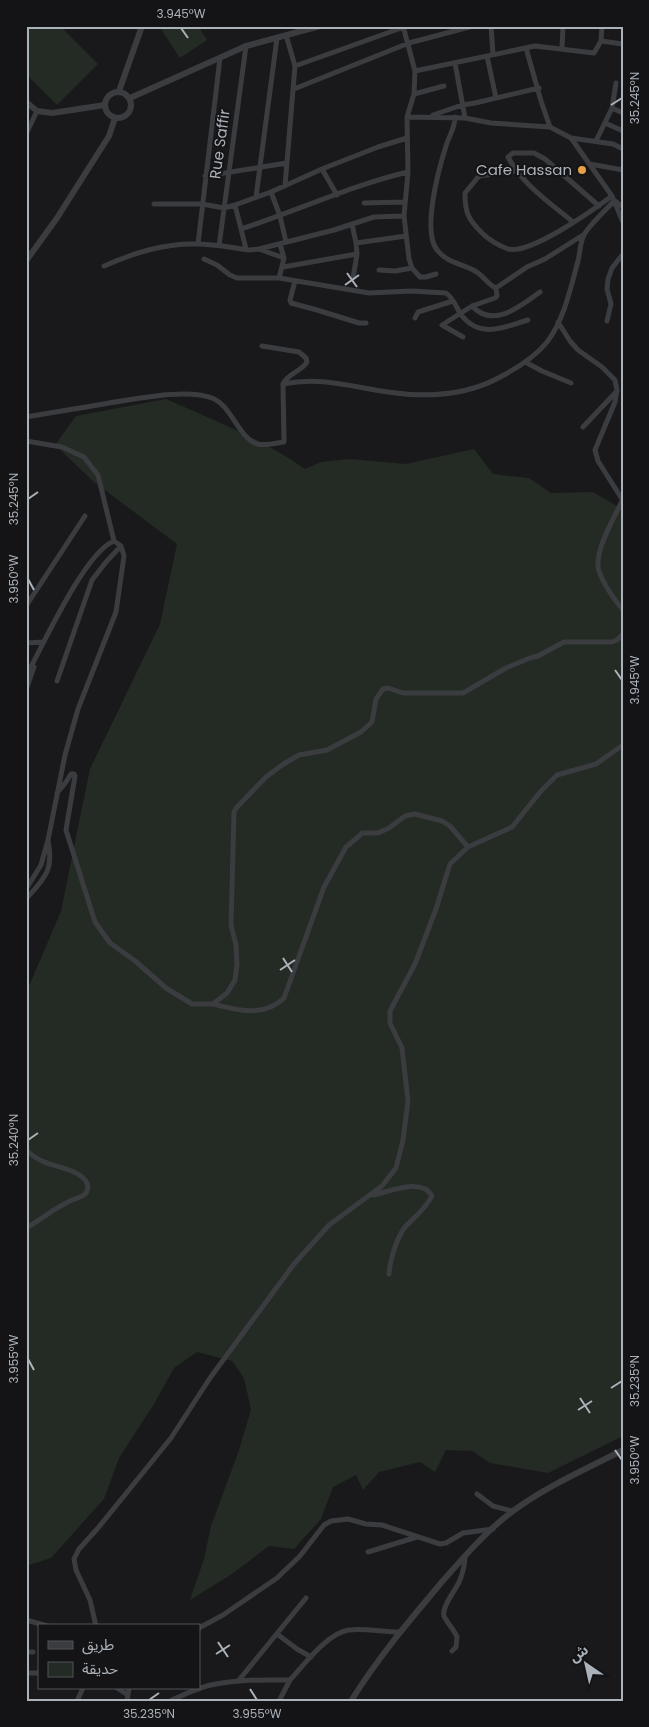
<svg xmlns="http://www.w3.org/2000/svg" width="649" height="1727" viewBox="0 0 649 1727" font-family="Poppins,'Noto Sans Arabic',sans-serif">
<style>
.green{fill:#232b24}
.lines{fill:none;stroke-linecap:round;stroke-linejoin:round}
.minor{stroke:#3a3c40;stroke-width:5}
.tertiary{stroke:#3a3c40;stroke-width:6}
.ticks{fill:none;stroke:#acb2ba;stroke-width:2}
.poi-dot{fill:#e6a047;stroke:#141416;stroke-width:2}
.labels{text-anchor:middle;stroke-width:4;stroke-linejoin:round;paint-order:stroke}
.street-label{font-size:15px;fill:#acb2ba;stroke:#141416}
.poi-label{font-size:15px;fill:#acb2ba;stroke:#141416;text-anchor:end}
.neatline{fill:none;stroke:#acb2ba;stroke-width:2}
.ticks-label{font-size:12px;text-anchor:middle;fill:#acb2ba}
</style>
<rect width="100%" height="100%" fill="#19191b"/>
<path class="green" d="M26 26H60L98 64 57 105 26 74Z
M159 26H198L207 40 180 58Z
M166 399C213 420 263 439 305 469L321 462 350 459 406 464 474 449 493 474 529 478 551 493 593 492 617 506 623 504V1436L548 1473 490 1463 472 1451 446 1450 435 1472 420 1462 379 1472 363 1490 356 1475 333 1487 321 1519 294 1549 269 1546 232 1574 190 1600 204 1559 211 1526 238 1453 251 1410 244 1378 232 1361 197 1352 174 1368 154 1404 119 1458 104 1499 51 1558 26 1566V993L61 911 90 769 160 624 177 544 94 482 55 445 76 416Z"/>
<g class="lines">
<path class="minor" d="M403 26 415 71 414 94 407 117 408 172 404 216 409 259 412 268 420 277H426L436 274
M491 26 493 54
M601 41 602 26
M526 48 541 101 550 127
M562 48 563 26
M487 56 496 98
M455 63 465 118
M295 66 404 27
M415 71 535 46 594 53 601 41 623 44
M294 89 409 43 473 26
M414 94 444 86
M612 108 623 113
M433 115 462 105 475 103 539 88
M407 117 465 118 491 123 550 127 571 138 613 144 623 149
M455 117C455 128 449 136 446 146 439 168 421 233 438 251 449 264 462 263 475 271 483 275 487 284 496 288L527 267 545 259 583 235
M605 123 623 131
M26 134 37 111
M571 138 612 196 623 222
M596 141 612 108 616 83
M590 164 623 170
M322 169 337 195
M515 171 479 176 465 193C465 213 468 219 482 233 488 239 499 246 508 249 530 255 593 210 612 196
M205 176 287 163
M285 186 295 66 286 35
M271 192 280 216 286 242
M256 197 277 38
M615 201 623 207
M364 203 404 202
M154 204H202L224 208 235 205 271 192 322 169 378 147 407 138
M235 205 246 249
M573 222C550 203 522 184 508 157L513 153H534L545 159 599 206
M352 224 356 243
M241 229C296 211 352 185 408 172
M198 244 220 58
M219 246 246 46
M259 249 334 230 374 217 404 216
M204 259 217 265 230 275 237 278H279L369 293 411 291 446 293C454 298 456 308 462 316 481 339 504 327 528 320
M104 266C134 253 164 243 197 244 215 244 233 248 250 250L259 249 284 258
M283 267 357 254 356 243 406 236
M379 270 395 271 412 268
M279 278 284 258 280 244
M353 278 357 254
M295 281 290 300 291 303 317 310 359 323H366
M472 306C493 329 521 306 540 292
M415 318 418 312 453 301
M607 321 611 304 607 289 608 279 612 268 623 254
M558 322 570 341 578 350 602 367 615 380 617 390 615 402 595 450 598 461 622 499V501C614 518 593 553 599 571 604 586 613 598 623 610
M463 337 442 325 472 306 495 298 497 296 496 288
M262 346 299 352 306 358 307 362C301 372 288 373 283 384
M527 363 542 371 571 383
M26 417C54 412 82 408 109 403 136 399 187 388 212 398 232 406 238 437 257 444 265 446 276 443 284 442L283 384C321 376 352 387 388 392 428 398 467 396 502 376 519 367 535 357 547 342 564 320 571 287 578 261 580 253 580 242 584 235 589 225 606 210 614 201
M583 427 617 391
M26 441 62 447 84 457 98 475 114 541 121 546 124 556 116 612 78 709 65 755 48 840 41 865 26 889
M26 606 85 516
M26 643 44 642
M26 676C43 646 84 553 114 541
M57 681 92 580 106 562 121 546
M26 690 34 667
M57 793 66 782 71 774H74L75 776 66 830 95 922 110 943 134 960 166 988 192 1004H213L227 993 235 980 237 965 236 945 231 925 234 812 237 807 266 777 282 765 299 755 327 750 361 732 372 722 376 699 383 689 388 688 403 693H463L506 668 530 658 538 656 564 642H612L617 640 623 634
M26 899C45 878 54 870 48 841
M213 1004C237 1010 264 1018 284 998L324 887 346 847 358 837 362 833H378L389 828 405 816 415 814 442 821 450 826 468 847
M26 1150C45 1167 54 1163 74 1172 82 1176 92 1183 86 1193 83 1197 77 1198 72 1200 56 1207 42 1219 26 1228
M373 1195C389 1192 422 1177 432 1196 426 1208 416 1216 406 1226 397 1236 390 1260 389 1274
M26 1414V1422
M477 1494 493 1506 512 1511
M368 1552 417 1537
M26 1620 48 1626
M96 1626 90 1600 76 1570 74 1559 79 1549 98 1528 171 1438 210 1378 294 1264 329 1225 382 1186 396 1168 403 1140 408 1101 402 1048 390 1023V1011L415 964 436 909 450 864 468 847 512 827 541 791 557 775 596 764 623 745
M199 1628 223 1615 277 1578 300 1556 324 1525 331 1521 348 1519 366 1524 382 1525 440 1544 446 1543 463 1533 493 1529
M277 1634 297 1649 311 1657
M452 1651 456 1647 457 1637C454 1629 447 1623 444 1616 441 1607 456 1590 460 1580 463 1572 465 1565 465 1556
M26 1652H33
M26 1673H39
M239 1680 306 1598
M117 1688 128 1695
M77 1701 83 1688
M127 1701 129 1688
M170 1701C183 1695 197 1688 211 1685 237 1679 264 1680 290 1680 304 1665 327 1633 349 1630 363 1628 384 1632 399 1632
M279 1701 290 1680"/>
<path class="tertiary" d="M119 91 142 26
M105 105a13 13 0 1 1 26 0a13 13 0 1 1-26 0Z
M130 98 246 46 320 26
M26 102 37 111 52 113 105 105
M26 261 57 218 109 136 115 118
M351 1701C377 1659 409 1621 441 1583 462 1559 487 1530 513 1511 547 1486 586 1469 623 1450"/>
</g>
<path class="ticks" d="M181 28 188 38M611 105 622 98M347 273 357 287M345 285 359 275M28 499 38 492M28 579 34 590M615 670 622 680M283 958 292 972M280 970 295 960M28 1140 38 1133M28 1359 34 1370M611 1388 622 1381M580 1398 590 1413M578 1410 592 1401M615 1450 622 1460M218 1642 228 1657M216 1654 230 1645M250 1689 257 1700M149 1700 159 1693"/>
<circle class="poi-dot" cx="582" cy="170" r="5"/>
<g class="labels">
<g class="street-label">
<text transform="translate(220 144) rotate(-82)" y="5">Rue Saffir</text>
</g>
<g class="poi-label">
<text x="572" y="175">Cafe Hassan</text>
</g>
</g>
<rect width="649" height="1727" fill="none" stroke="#141416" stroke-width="55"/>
<rect x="38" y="1624" width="162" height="65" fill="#141416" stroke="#515358"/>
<rect x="48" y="1641" width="25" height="8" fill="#3a3c40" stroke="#515358"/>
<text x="82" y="1650" font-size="15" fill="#acb2ba">طريق</text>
<rect x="48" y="1662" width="25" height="15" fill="#232b24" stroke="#515358"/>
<text x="82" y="1674" font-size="15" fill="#acb2ba">حديقة</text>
<g transform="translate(586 1664) rotate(326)" stroke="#141416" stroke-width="4" paint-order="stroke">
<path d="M0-4L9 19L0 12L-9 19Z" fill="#acb2ba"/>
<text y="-8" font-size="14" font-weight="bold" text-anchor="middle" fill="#acb2ba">ش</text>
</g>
<rect x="28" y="28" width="594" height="1672" class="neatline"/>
<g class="ticks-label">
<text x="181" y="18">3.945°W</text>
<text transform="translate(635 98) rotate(-90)" y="4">35.245°N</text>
<text transform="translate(14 499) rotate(-90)" y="4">35.245°N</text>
<text transform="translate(14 579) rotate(-90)" y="4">3.950°W</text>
<text transform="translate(635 680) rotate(-90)" y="4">3.945°W</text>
<text transform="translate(14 1140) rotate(-90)" y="4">35.240°N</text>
<text transform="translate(14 1359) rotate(-90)" y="4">3.955°W</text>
<text transform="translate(635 1381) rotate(-90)" y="4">35.235°N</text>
<text transform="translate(635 1460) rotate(-90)" y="4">3.950°W</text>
<text x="149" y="1718">35.235°N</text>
<text x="257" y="1718">3.955°W</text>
</g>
</svg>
